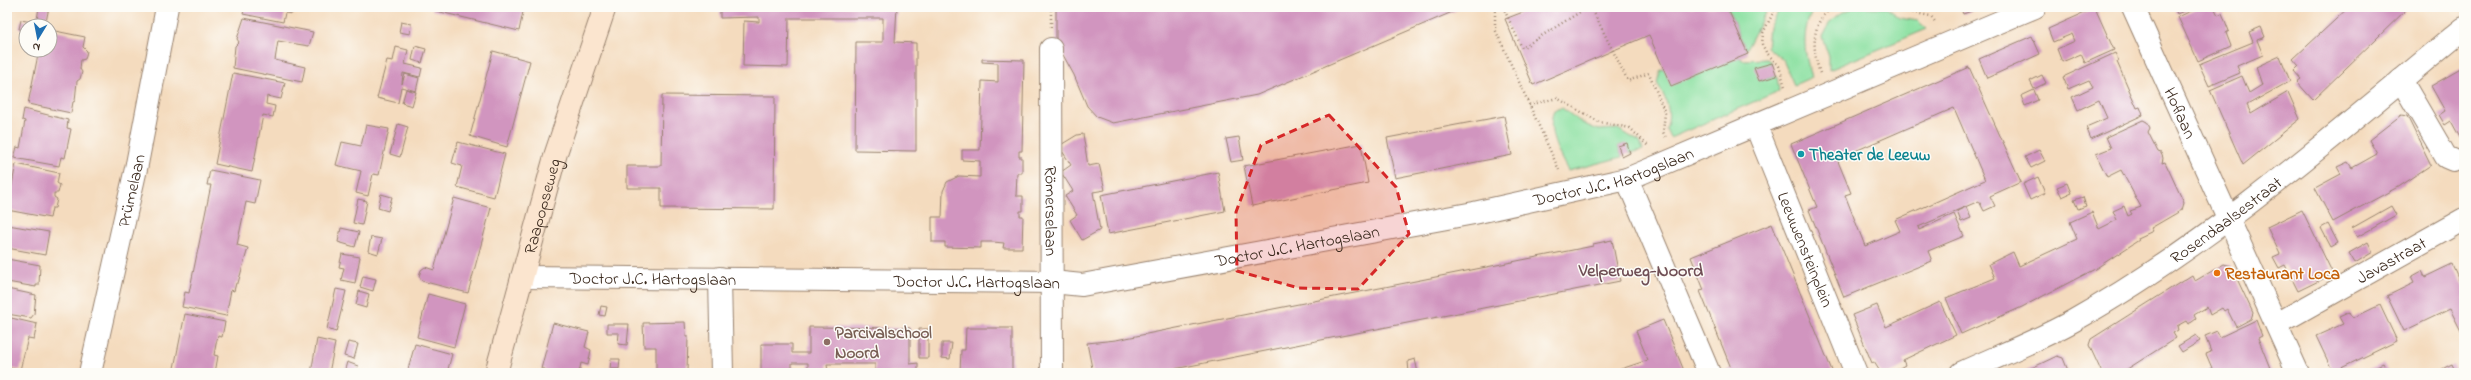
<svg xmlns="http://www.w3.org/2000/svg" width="2471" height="380" viewBox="0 0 2471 380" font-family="'Indie Flower',sans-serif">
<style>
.green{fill:#8de1a3;stroke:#648660}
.building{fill:#d195bf;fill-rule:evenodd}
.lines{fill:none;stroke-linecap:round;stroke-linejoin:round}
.street-casing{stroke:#98826e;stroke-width:24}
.secondary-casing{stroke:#98826e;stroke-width:24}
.path{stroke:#98826e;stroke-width:2.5;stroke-dasharray:1 3;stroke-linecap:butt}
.street{stroke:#fff;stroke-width:22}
.secondary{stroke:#fbe5cf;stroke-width:22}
.marked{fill:#d62828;fill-opacity:0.2;stroke:#d62828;stroke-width:3;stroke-dasharray:8 5;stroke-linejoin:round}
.culture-dot{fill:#0f9aa8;stroke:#fdfcf7;stroke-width:1.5}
.food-dot{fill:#e8710a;stroke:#fdfcf7;stroke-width:1.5}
.education-dot{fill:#8d6e63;stroke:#fdfcf7;stroke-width:1.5}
.labels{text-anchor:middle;stroke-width:3;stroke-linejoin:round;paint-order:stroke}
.street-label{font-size:17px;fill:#3b2a1e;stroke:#fdfcf7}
.culture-label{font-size:17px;font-weight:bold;fill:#0d838f;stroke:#fdfcf7;text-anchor:start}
.food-label{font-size:17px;font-weight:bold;fill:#c56008;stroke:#fdfcf7;text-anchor:start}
.education-label{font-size:17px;font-weight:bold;fill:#785e54;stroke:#fdfcf7;text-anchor:start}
.neighbourhood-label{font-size:18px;font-weight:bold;fill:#704f56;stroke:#fdfcf7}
</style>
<rect width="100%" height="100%" fill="#fdfcf7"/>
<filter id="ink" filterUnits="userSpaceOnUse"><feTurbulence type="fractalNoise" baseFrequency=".025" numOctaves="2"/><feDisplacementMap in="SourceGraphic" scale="8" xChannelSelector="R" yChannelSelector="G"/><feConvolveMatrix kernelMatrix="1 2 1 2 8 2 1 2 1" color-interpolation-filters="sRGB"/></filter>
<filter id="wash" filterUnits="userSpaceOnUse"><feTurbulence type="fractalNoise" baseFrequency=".012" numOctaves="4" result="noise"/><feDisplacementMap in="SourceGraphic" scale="16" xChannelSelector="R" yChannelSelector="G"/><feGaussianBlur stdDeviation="0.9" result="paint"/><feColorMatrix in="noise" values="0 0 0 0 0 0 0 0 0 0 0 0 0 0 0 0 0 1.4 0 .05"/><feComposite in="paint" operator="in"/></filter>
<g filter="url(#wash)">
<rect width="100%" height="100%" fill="#f4dbbe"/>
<path class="green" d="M1727 7H1768L1746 50Z
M1781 7H1811L1813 10C1801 31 1804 55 1812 77L1794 85 1783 60 1767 47 1769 27Z
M1857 7 1887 8 1900 18 1918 21 1927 29 1829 70V57L1822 37C1832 16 1836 14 1857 7Z
M1735 49 1742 60 1767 59 1772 63 1759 81 1777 76 1779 91 1670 138 1666 130C1672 111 1667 100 1657 83L1660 71 1669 66Z
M1562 108 1582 123 1598 130 1618 129 1640 142 1643 150 1630 153 1626 144 1618 146 1622 157 1568 171C1558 152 1546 131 1554 110Z"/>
<g id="blocks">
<path class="building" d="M39 7H49L46 22 37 20Z
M245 7H294L292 14 285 13 283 22 243 14Z
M433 7H524L519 31 432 10Z
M720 7H897L895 42 916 43V151L855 150 856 42H883V18H789L788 67 743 66 744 21 759 22V17L720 18Z
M1056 7H1464L1257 95 1113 123 1097 117 1087 106 1074 75 1056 42Z
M1536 7H1727L1748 54 1671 86 1649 35 1533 85 1505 19Z
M1960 7H1983L1963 14Z
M2174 7H2193L2177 14Z
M2200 7H2214L2218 15 2222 13 2229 31 2226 33 2231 46 2198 61 2178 17Z
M2349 7H2409L2313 100 2297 82 2301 79 2294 71 2299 66 2293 59Z
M2095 8 2114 50 2085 63 2081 54 2062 62 2057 49 2075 41 2072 34 2053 42 2048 29Z
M244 18 313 32 309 46 278 41 275 60 305 67 302 82 233 68 235 46 239 42 237 39Z
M21 20 47 25V26H26V30L19 29Z
M401 22 411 24 410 34 399 32Z
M2261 27 2265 37 2257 40 2263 55 2237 66 2240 73 2209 86 2199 64 2253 42 2249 32Z
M50 30 85 37 83 47 87 51 85 59 81 60 80 69 82 72 80 79 77 81 75 101 73 102 71 113 28 104 39 50H50Z
M2032 36 2040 54 1987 78 1979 59Z
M415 46 426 49 422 63 412 60Z
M396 47 408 50 405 64 422 68 420 77 403 73 402 84 405 74 419 78 416 91 401 87 398 103 377 98 387 60 393 61Z
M493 51 530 61 507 147 470 136Z
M2115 53 2119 61 2117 62 2137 108 2140 107 2143 115 2091 139 2086 127 2107 118 2099 100 2078 110 2072 97 2093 87 2089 80 2068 89 2063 77Z
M2280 56 2290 81 2247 105 2251 114 2288 92 2300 119 2243 165 2210 90 2242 76 2249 93 2262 85 2256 67Z
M982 59 1024 60 1022 151H1019V157H1022V173H1017L1016 196H1023V211H1020V216H1023L1022 248H1003L1004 243 993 242H981V248L945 247V242H932V217H942L943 191 947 182 959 176 980 177V161L962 160V150H980L982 81 998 82V63L982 62Z
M1772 63 1777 76 1759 81 1754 68Z
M1969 67 2021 182 1990 196 1995 206 1984 211 1979 201 1918 227 1919 230 1954 214 1964 236 1928 251 1932 261 1844 297 1809 210 1817 207 1791 144ZM1954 108 1985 180 1895 220 1900 231 1865 246 1845 195 1851 193 1837 159Z
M2464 67V145L2451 121 2445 125 2439 115 2445 111 2431 86Z
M233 73 285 83 281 99 267 96 266 104 275 106 273 117 263 115 252 172 215 164Z
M2042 75 2046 83 2034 89 2030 81Z
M406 89 416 92 412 106 402 103Z
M2034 90 2038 100 2025 106 2021 96Z
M662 95 775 96 774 209 661 208V188H627V166H661Z
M24 109 68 120 67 128 71 129 65 158 61 157 59 166 14 158 17 147 20 148 25 121 22 120Z
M2401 115 2407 116 2431 165 2396 188 2333 222 2315 188 2341 174 2337 167 2348 162 2352 168 2377 154 2369 140Z
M1504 116 1512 155 1395 178 1387 138Z
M2143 120 2147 122 2150 128 2148 132 2158 152 2161 153 2163 158 2162 163 2165 162 2184 203 2182 210 2151 228 2153 231 2138 238 2139 240 2095 269 2022 307 1961 334 1946 298 1995 278 1989 264 2013 252 2019 266 2077 239 2070 222 2092 212 2099 229 2117 220 2113 211 2124 206 2128 216 2132 214 2130 211 2141 207 2121 170 2107 177 2096 154 2111 148 2106 137Z
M398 124 408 127 400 157 390 154Z
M366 125 389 129 379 175 373 174 368 196 356 193 361 171 336 165 342 142 361 146Z
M1083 134 1088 166 1099 164 1105 190 1093 192 1100 230 1082 240 1070 220 1077 215 1065 196 1073 191 1061 172 1071 165 1059 146 1077 135Z
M1239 137 1243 160 1231 162 1226 139Z
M458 142 505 154 494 197 457 187 462 166 452 163Z
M1627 143 1630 153 1622 157 1618 146Z
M1361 144 1368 183 1252 206 1244 166Z
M2039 150 2045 161 2031 168 2025 157Z
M16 164 59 173 57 183 60 185 58 193H54V197L57 199 55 208H52L50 218 7 210Z
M210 170 260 180 255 204 246 202 237 245 248 248 238 283H236L234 291 231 290 226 316 182 307 185 292 189 293 209 195 211 185H207Z
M1218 172 1225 211 1108 234 1101 195Z
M2038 177 2045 193 2030 200 2023 184Z
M2067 183 2071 193 2062 197 2057 187Z
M381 194 392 197 388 211 378 208Z
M2083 197 2086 206 2078 209 2074 200Z
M454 198 491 208 468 293 422 281 419 276 421 270 425 267 434 270Z
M358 199 367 201 362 225 353 223Z
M2391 206 2396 215 2357 237 2352 228Z
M1966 207 1971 218 1961 222 1957 211Z
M2302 210 2333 274 2298 291 2285 265 2279 268 2273 257 2280 254 2267 227Z
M7 214H10L8 225 49 232 45 255 7 248Z
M1772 224 1833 373H1729L1727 370 1731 368 1700 291 1704 290 1691 257Z
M2328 224 2338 243 2331 247 2321 228Z
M341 228 359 232 355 247 338 242Z
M371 237 382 239 378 254 368 251Z
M1612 240 1620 281 1154 373H1093L1087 343 1116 340 1593 246V244Z
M2368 242 2373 252 2355 263 2349 253Z
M342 254 360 257 355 283 341 280 344 268 339 267Z
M7 259 40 265 39 285H36V287L7 282Z
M2224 264 2231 266 2253 313 2251 319 2236 327 2227 309 2224 311 2222 308 2210 315 2207 307 2194 315 2196 319 2192 322 2188 324 2186 321 2177 326 2178 330 2173 333 2176 338 2121 373H2102L2089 345 2091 339 2192 275 2195 281Z
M2452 264 2464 291V337L2450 309 2404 331 2387 296 2414 283 2411 277 2422 271 2425 277Z
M363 276 376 279 373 291 360 287Z
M7 289 36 295 34 314 31 318 7 314Z
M336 289 346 291 336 332 327 329Z
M359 291 369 294 366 308 356 305Z
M428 294 465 304 454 347 417 337Z
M1940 302 1956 335 1903 360 1905 365 1891 373H1881L1874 362 1872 363 1852 315 1877 305 1886 327Z
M2380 305 2397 341 2333 372 2316 336 2343 324 2339 317 2350 312 2353 318Z
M601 306 607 307 605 316 599 315Z
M185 314 225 322 222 337 218 336 216 344 214 355 218 356 215 373H173Z
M7 317 37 324 34 339 28 338 20 370 7 368Z
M1663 320 1685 373H1609L1648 360 1636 331Z
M2256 320 2262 336 2258 338 2272 373H2202L2212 368 2206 354 2211 352 2205 336 2217 331 2220 337Z
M685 322 686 336H688L687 373H656V347H644L643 323Z
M553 323 589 332 585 347 591 350 588 365 581 363 579 373H544L545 369H541Z
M607 324H629L627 345 618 344 619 333H607Z
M809 327 910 328V364L918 363V373H875V364H827L828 373H808V363H792V373H761V344H792V353H809Z
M966 328H1012V373L960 372 961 350H965Z
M919 329H928V358H919Z
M2196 335 2200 341 2182 352 2178 346Z
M317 339 335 343 329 373H311Z
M348 342 358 344 354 359 344 356Z
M942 343H952L950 359 942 358Z
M415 344 452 354 447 373H407Z
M2057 356 2063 358 2069 373H2021Z
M611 359H620L619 369H610Z
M1415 359 1418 373H1409L1408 361Z
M347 362 358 366 356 373 345 369Z
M2383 363 2388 372 2362 373Z
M2452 364 2456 373H2444L2442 369Z"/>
</g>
</g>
<g filter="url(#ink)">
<use href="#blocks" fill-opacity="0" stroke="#98826e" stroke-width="1"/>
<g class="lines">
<g class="street-casing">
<g id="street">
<path id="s1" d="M2133 7 2298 373"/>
<path id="s2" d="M1051 49 1052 373"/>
<path d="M2401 80 2446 157 2453 160"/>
<path id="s3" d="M1756 126 1856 373"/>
<path d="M1627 179 1709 373"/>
<path id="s4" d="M522 277 1052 282 1082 285 1474 213 1627 179 2035 7"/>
<path d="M720 278 722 373"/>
<path id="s5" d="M2277 324 2464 219"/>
<path id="s6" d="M90 373 137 164 167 7"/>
<path id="s7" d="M1961 373C1998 356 2037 341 2073 321 2214 242 2340 130 2464 28"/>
</g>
</g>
<g class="secondary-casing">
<g id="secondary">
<path id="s8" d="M496 373 556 153 605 7"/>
</g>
</g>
<path class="path" d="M1495 7V29L1559 170
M1503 7 1522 48 1588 7
M1591 7 1628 81 1649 73 1665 113 1663 132 1666 138
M1776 7 1763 33 1762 44 1766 52 1779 66 1785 87
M1823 7 1828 10
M1902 7 1910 12 1931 16 1936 23
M1051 27V7
M1820 73C1812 51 1810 18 1835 7
M1529 105 1557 98 1599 122 1630 128 1648 146"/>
<use href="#street" class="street"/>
<use href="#secondary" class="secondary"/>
</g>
</g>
<path class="marked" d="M1329 115 1396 187 1409 234 1358 289 1299 288 1237 271 1236 212 1261 145Z"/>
<circle class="culture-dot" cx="1801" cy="154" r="4"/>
<circle class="food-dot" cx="2217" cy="273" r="4"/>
<circle class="education-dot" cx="827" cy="342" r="4"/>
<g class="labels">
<g class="street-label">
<text dy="6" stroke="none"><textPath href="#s1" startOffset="116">Hoflaan</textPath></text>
<text dy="6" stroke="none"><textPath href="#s4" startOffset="1103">Doctor J.C. Hartogslaan</textPath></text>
<text dy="6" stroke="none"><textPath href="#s6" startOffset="187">Prümelaan</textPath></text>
<text dy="6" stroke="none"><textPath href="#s8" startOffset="173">Raapopseweg</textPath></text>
<text dy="6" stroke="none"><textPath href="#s2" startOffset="162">Römerselaan</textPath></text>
<text dy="6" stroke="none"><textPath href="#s7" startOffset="307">Rosendaalsestraat</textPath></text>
<text dy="6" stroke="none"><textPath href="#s4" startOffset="779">Doctor J.C. Hartogslaan</textPath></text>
<text dy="6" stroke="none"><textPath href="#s3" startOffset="133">Leeuwensteinplein</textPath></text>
<text dy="6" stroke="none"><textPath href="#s5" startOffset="131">Javastraat</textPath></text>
<text dy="6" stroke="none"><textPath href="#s4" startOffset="131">Doctor J.C. Hartogslaan</textPath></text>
<text dy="6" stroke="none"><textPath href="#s4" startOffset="455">Doctor J.C. Hartogslaan</textPath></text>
</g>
<g class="culture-label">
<text x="1809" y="160">Theater de Leeuw</text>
</g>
<g class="food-label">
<text x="2225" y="279">Restaurant Loca</text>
</g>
<g class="education-label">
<text x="835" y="338">Parcivalschool<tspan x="835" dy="20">Noord</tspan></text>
</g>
<g class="neighbourhood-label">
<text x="1641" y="276">Velperweg-Noord</text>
</g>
</g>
<rect width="2471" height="380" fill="none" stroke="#fdfcf7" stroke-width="24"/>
<g transform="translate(38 38) rotate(190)"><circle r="19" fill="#fdfcf7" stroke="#afa8a0"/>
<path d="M0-3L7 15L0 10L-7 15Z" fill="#1f6fb2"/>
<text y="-6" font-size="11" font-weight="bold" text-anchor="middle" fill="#3b2a1e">N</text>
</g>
</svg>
